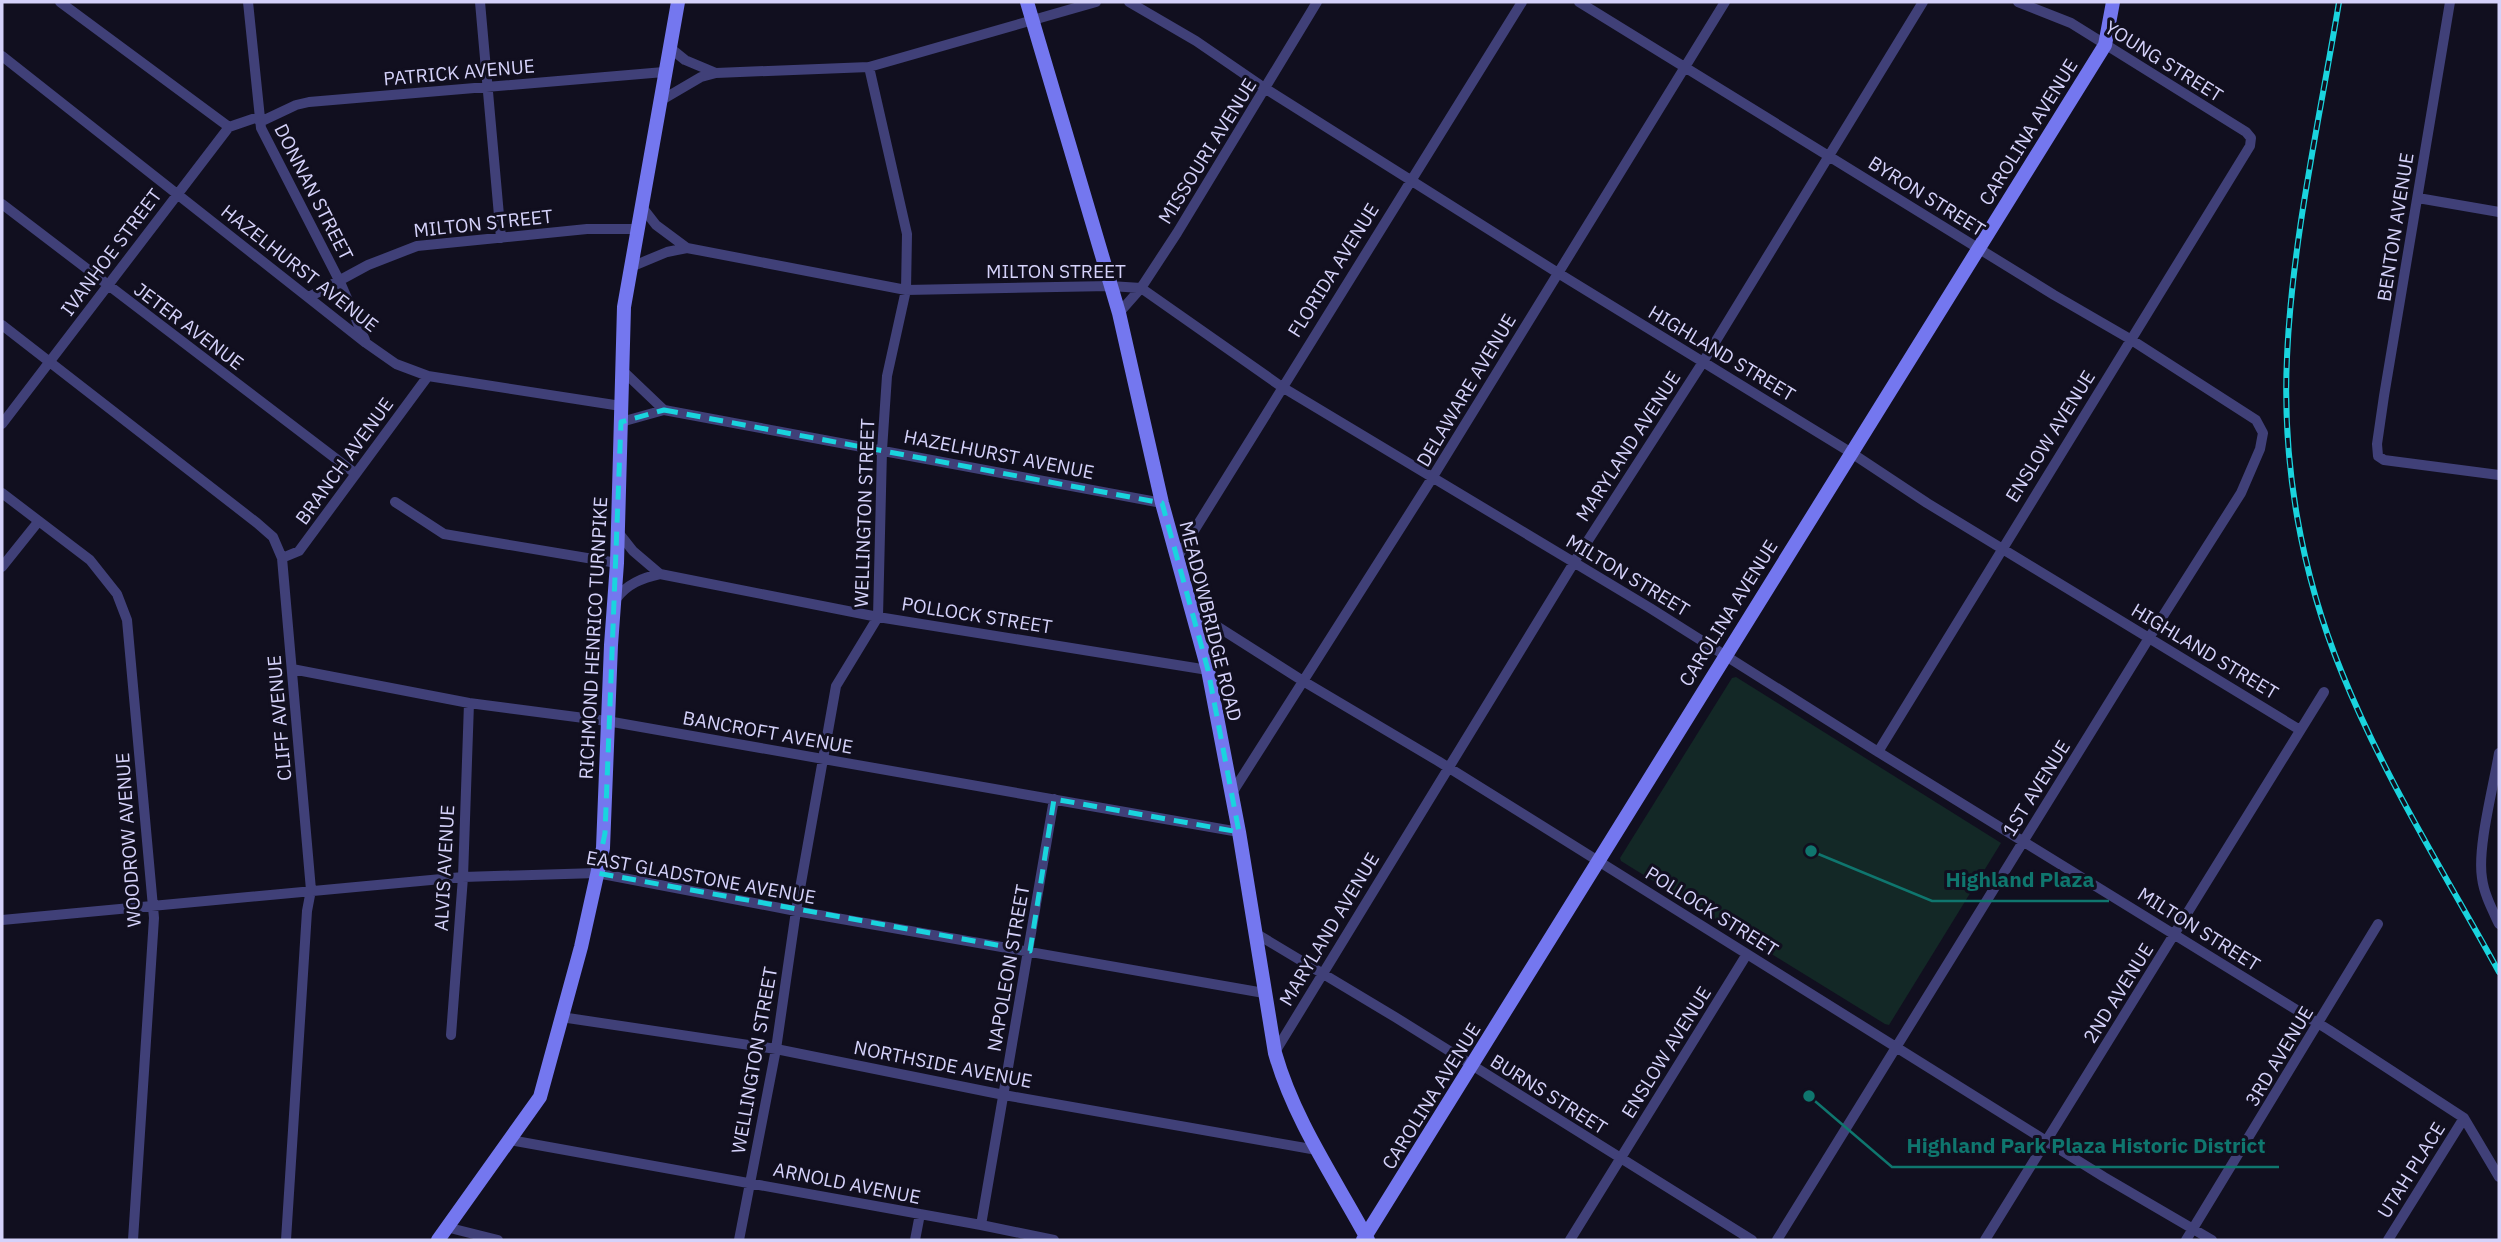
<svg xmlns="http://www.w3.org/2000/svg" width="2501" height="1242" viewBox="0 0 2501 1242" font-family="'IBM Plex Sans',sans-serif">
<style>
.green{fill:#132826}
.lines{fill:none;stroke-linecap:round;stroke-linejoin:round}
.street{stroke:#404078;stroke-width:10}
.secondary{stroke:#7477ef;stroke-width:14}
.rail-casing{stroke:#1ad4de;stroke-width:6}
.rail{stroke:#110f1f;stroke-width:3.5;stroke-dasharray:10;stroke-linecap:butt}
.marked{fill:none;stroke:#1ad4de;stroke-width:5;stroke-dasharray:14 9;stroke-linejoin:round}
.labels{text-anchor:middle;stroke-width:6;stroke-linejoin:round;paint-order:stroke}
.street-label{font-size:19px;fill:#d5d2fa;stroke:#110f1f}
.leader{fill:none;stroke:#0f766e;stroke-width:2.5}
.callout-dot{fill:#0f766e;stroke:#110f1f;stroke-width:2.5}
.callout-label{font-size:21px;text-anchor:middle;font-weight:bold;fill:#0f766e;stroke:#110f1f;stroke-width:6;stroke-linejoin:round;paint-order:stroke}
</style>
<rect width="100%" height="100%" fill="#110f1f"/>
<path class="green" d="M1736 677 2001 843 1889 1025 1885 1024 1621 861 1620 858 1732 678Z"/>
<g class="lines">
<path class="street" d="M60 2 229 127
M248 2 261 128 340 282 365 340
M480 2 501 238
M1129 2 1196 41 1266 89 1558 273 1850 452 1927 503 2300 730
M1579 2 2054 295 2130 339 2256 420 2263 433 2260 449 2241 493 2149 638 1777 1240
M2450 2 2384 396 2377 444 2378 456 2384 460 2499 475
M669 47 685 60 716 73
M2 56 366 343 396 364 428 376 621 406
M660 101 701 77 716 73 869 67 1096 2
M260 122 296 105 309 102 664 72
M2418 198 2499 212
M2 204 356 474
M642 207 656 225 687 248
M631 267 667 252 687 248 906 290 1110 286 1141 288 1282 387 1650 608 1875 750 2329 1030 2464 1118 2499 1177
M309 297 368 265 417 246 587 229H638
M1119 313 1141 288 1177 233 1317 2
M2 325 257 523 273 537 282 558 311 890 307 911 286 1240
M622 370 664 410
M621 422 664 410 1162 503
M2 424 229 127 258 117
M2 493 90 560 117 594 127 620 154 918 133 1240
M395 502 444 534 617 563
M618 532 633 551 660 574 878 617 1208 670
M282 558 299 551 428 376
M1177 558 1522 2
M2 567 38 522
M616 599C627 584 642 578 660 574
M1193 611 1303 681 1438 761 2104 1177 2212 1240
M292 669 469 703 607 721 1239 832
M1878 752 2250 146 2251 138 2246 132 2071 23 2018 2
M2499 753C2494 785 2477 847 2482 878 2484 894 2492 909 2499 924
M1232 793 1429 483 1725 2
M2 920 463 877 597 873 796 911 1264 993
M1255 933 1395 1017 1752 1240
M561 1017 776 1049 1004 1095 1317 1150
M451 1035 463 877 469 703
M1275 1052 1578 556 1703 362 1923 2
M510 1140 981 1225 1054 1240
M981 1225 1054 799
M446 1227 498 1240
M739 1240 776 1049 796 911 836 686 878 617 882 450 887 376 906 290 907 234 869 67
M915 1240 920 1214
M1570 1240 1747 954
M1985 1240 2324 692
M2186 1240 2378 924
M2388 1240 2464 1118"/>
<path class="secondary" d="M1027 2 1119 313 1162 503 1208 670 1239 832 1275 1053C1294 1120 1335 1179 1368 1240
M438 1240 540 1097 581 947 603 848 611 645 617 563 624 307 678 2
M1363 1240 2105 45 2113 2"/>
<g class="rail-casing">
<path id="rail" d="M2339 2C2320 117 2292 240 2287 357 2282 464 2301 573 2342 673 2384 777 2445 874 2499 972"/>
</g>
<use href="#rail" class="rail"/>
</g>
<path class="marked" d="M664 410 1162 503 1208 670 1239 832 1054 799 1030 951 597 873 605 833 621 422Z"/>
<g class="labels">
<g class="street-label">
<text transform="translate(2164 61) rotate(32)" y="7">YOUNG STREET</text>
<text transform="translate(459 72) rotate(-5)" y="7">PATRICK AVENUE</text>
<text transform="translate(2028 132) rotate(-58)" y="7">CAROLINA AVENUE</text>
<text transform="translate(1207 151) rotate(-58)" y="7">MISSOURI AVENUE</text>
<text transform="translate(314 192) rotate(63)" y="7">DONNAN STREET</text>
<text transform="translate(1927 196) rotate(32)" y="7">BYRON STREET</text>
<text transform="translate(483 223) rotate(-6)" y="7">MILTON STREET</text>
<text transform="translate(2395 227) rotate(-81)" y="7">BENTON AVENUE</text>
<text transform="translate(111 252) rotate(-53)" y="7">IVANHOE STREET</text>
<text transform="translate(300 268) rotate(38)" y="7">HAZELHURST AVENUE</text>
<text transform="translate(1333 270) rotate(-58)" y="7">FLORIDA AVENUE</text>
<text x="1056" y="278">MILTON STREET</text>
<text transform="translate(189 326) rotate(37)" y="7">JETER AVENUE</text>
<text transform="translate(1722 353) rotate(31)" y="7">HIGHLAND STREET</text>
<text transform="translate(1466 390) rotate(-59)" y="7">DELAWARE AVENUE</text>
<text transform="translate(2050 436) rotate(-58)" y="7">ENSLOW AVENUE</text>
<text transform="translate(1628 446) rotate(-57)" y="7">MARYLAND AVENUE</text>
<text transform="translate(999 454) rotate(11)" y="7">HAZELHURST AVENUE</text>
<text transform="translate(344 461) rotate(-54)" y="7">BRANCH AVENUE</text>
<text transform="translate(864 513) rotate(-88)" y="7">WELLINGTON STREET</text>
<text transform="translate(1628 575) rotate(31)" y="7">MILTON STREET</text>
<text transform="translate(1728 613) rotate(-58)" y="7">CAROLINA AVENUE</text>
<text transform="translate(977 615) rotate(9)" y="7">POLLOCK STREET</text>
<text transform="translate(1211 621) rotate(76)" y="7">MEADOWBRIDGE ROAD</text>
<text transform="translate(593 638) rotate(-87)" y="7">RICHMOND HENRICO TURNPIKE</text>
<text transform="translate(2205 651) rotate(31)" y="7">HIGHLAND STREET</text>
<text transform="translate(279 718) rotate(-95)" y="7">CLIFF AVENUE</text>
<text transform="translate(768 732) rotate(10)" y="7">BANCROFT AVENUE</text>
<text transform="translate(2036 788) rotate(-58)" y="7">1ST AVENUE</text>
<text transform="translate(128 840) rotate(-94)" y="7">WOODROW AVENUE</text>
<text transform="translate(444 868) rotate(-87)" y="7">ALVIS AVENUE</text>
<text transform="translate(701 877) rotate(10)" y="7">EAST GLADSTONE AVENUE</text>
<text transform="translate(1712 911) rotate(32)" y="7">POLLOCK STREET</text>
<text transform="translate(1329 929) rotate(-59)" y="7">MARYLAND AVENUE</text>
<text transform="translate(2199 929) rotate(32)" y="7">MILTON STREET</text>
<text transform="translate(1008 968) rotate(-80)" y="7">NAPOLEON STREET</text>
<text transform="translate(2118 993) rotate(-58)" y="7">2ND AVENUE</text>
<text transform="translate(1666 1052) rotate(-58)" y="7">ENSLOW AVENUE</text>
<text transform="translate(2279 1056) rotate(-59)" y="7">3RD AVENUE</text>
<text transform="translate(754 1060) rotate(-80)" y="7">WELLINGTON STREET</text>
<text transform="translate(943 1064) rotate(11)" y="7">NORTHSIDE AVENUE</text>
<text transform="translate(1549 1094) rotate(32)" y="7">BURNS STREET</text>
<text transform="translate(1431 1096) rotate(-58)" y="7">CAROLINA AVENUE</text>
<text transform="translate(2411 1170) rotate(-58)" y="7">UTAH PLACE</text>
<text transform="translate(847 1183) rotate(11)" y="7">ARNOLD AVENUE</text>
</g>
</g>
<path class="leader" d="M1811 851L1932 901H2109M1809 1096L1892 1167H2279"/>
<g class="callout-dot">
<circle cx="1811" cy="851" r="7"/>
<circle cx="1809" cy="1096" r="7"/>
</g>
<g class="callout-label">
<text x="2020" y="887">Highland Plaza</text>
<text x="2086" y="1153">Highland Park Plaza Historic District</text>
</g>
<rect width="2501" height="1242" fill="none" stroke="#d5d2fa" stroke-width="7"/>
</svg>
